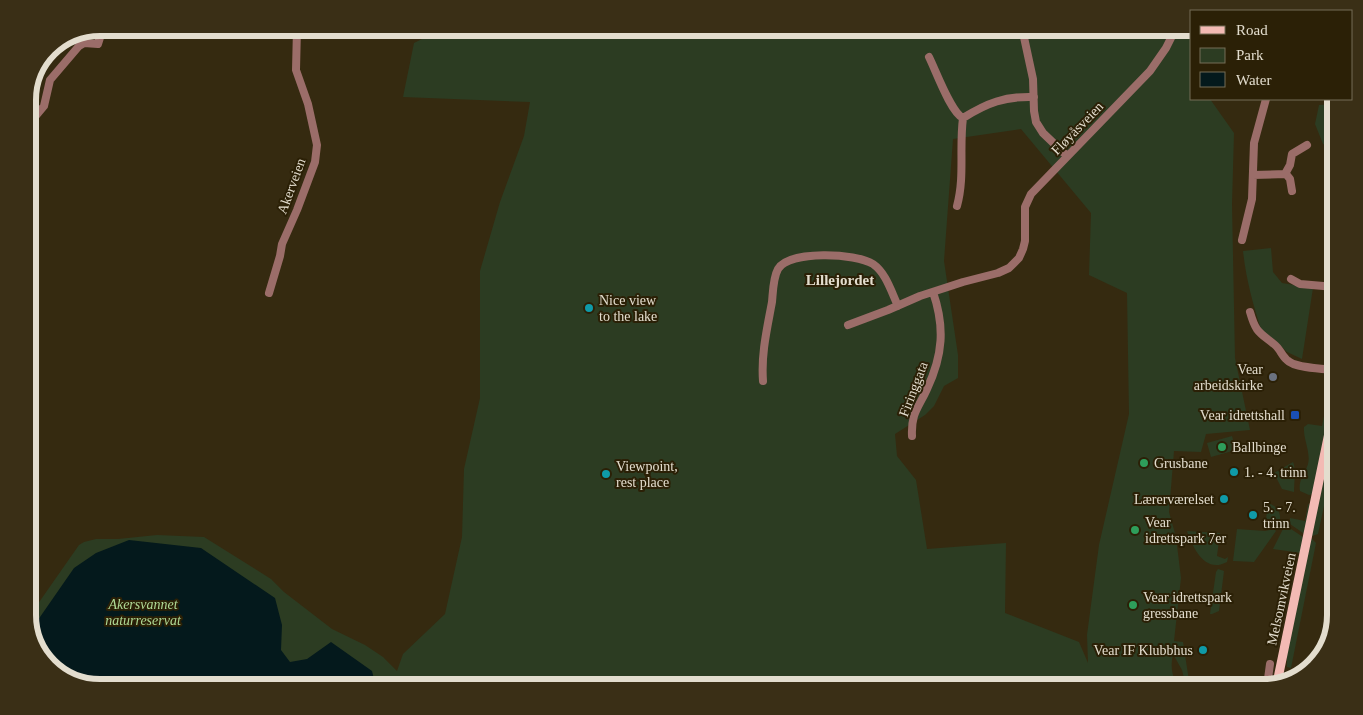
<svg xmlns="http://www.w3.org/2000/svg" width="1363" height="715" viewBox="0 0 1363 715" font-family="'Times New Roman',serif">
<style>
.green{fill:#2c3c22;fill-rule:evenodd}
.water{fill:#04191c}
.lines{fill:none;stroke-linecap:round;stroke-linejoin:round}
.minor{stroke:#9b6d69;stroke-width:8}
.major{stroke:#f3bab4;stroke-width:9}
.culture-dot{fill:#0f9aa8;stroke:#2b2006;stroke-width:2}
.worship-dot{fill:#6b7280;stroke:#2b2006;stroke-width:2}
.transit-dot{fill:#1a4fb4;stroke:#2b2006;stroke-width:2}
.leisure-dot{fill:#2e9e5b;stroke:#2b2006;stroke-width:2}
.labels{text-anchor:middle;stroke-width:4;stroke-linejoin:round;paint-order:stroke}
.street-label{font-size:14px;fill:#e3ddce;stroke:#2b2006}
.poi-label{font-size:14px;fill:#e3ddce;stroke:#2b2006;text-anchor:start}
.park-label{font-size:14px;font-style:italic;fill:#aed895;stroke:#2b2006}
.neighbourhood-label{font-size:15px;font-weight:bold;fill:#e3ddce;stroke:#2b2006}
.rim{fill:none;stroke:#e3ddce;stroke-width:6}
</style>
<rect width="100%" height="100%" fill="#352a10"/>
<path class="green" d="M429 28H1192V99H1210L1234 133 1232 204 1235 358 1250 430 1206 434 1201 452 1174 451 1169 512 1176 537 1181 578 1174 641 1183 642 1190 687 1185 682 1182 670 1173 654C1170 666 1172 678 1179 687H101L68 680 40 655 28 618 79 545 84 542 96 539H118L157 535 204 537 271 579 284 592 332 629 365 645 383 657 397 671 403 654 445 614 462 537 464 469 480 398V271L500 202 524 136 530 102 403 97 414 43 428 36ZM1021 129 1091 213 1089 275 1127 293 1129 414 1099 545 1087 635 1088 663 1079 642 1005 613 1006 543 927 549 916 480 897 456 895 434 925 415 934 406 944 386 958 378V355L944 261 953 139Z
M1335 104V150L1323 144 1315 124 1319 105Z
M1271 248 1273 272 1282 283 1313 288 1302 359 1287 352 1274 339 1262 332C1253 305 1246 279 1243 251Z
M1332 376 1334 377 1333 384 1335 390 1313 494 1309 495 1300 491C1298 480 1305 474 1308 464 1311 452 1303 439 1304 427L1308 424 1322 426Z
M1335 420V437L1330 478 1318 534 1312 536V539L1316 543 1291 668 1287 667V654Z
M1232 436 1236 450 1211 457 1207 443Z
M1293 462C1296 467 1294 486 1294 492L1282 489 1274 473Z
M1268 503C1276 505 1281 512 1280 520L1273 526 1265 528Z
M1308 504 1310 505 1301 553 1273 549 1285 525 1303 537V533L1290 524V518L1305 521Z
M1237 529 1265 531 1274 529 1276 531 1254 562 1233 561Z
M1187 531 1220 533 1217 556 1225 559 1228 557 1227 562C1205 574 1193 548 1187 531Z
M1218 569 1224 571 1219 611 1212 614H1210L1216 572Z"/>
<path class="water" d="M129 540 201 548 275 598 282 625 281 650 290 662 307 659 331 642 372 671 376 687H101L68 680 40 655 31 630 74 568 96 553Z"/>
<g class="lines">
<path class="minor" d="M1022 28 1033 79 1034 111 1036 122 1043 133 1067 156
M929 57C936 71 951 113 963 118
M963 118C987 103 1005 96 1034 97
M28 131 34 118 44 106 50 80 79 46 84 43 98 44 103 28
M1285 174 1290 165 1292 154 1307 145
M1253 175 1286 174 1290 179 1292 191
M957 206C965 177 959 148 963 118
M1242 240 1252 199 1254 143 1266 99
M1291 279 1300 284 1335 287
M269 293 280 256 282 244 297 210 315 162 317 145 308 104 296 70 297 28
M1250 312C1256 333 1259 332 1275 345 1280 349 1282 356 1287 360 1294 368 1324 369 1335 370
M848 325 888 310 920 296 963 282 998 273 1009 268 1019 258 1023 249 1025 241V207L1031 194 1150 71 1166 48 1176 28
M763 381C761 354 767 329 772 302 773 292 773 278 778 269 789 250 856 253 873 264 886 273 891 291 898 306
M912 436C911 413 918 409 927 389 943 355 945 327 933 292
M1267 686 1270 664"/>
<path class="major" d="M1277 683 1335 404"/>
</g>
<g class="culture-dot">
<circle cx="589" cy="308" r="5"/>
<circle cx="1234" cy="472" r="5"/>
<circle cx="606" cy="474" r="5"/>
<circle cx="1224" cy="499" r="5"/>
<circle cx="1253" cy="515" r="5"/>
<circle cx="1203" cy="650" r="5"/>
</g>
<circle class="worship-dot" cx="1273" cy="377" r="5"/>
<rect class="transit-dot" x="1290" y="410" width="10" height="10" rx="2.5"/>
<g class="leisure-dot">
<circle cx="1222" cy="447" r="5"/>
<circle cx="1144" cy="463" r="5"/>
<circle cx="1135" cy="530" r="5"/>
<circle cx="1133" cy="605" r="5"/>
</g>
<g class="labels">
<g class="street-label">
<text transform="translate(1077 128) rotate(-46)" y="5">Fløyåsveien</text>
<text transform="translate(291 186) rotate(-70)" y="5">Akerveien</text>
<text transform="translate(913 389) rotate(-69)" y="5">Firinggata</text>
<text transform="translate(1281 599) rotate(-78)" y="5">Melsomvikveien</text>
</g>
<g class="poi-label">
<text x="599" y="305">Nice view<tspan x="599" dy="16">to the lake</tspan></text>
<text x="1263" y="374" text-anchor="end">Vear<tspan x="1263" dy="16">arbeidskirke</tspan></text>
<text x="1285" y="420" text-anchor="end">Vear idrettshall</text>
<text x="1232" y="452">Ballbinge</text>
<text x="1154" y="468">Grusbane</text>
<text x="616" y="471">Viewpoint,<tspan x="616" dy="16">rest place</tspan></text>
<text x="1244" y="477">1. - 4. trinn</text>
<text x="1214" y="504" text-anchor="end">Lærerværelset</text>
<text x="1263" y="512">5. - 7.<tspan x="1263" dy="16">trinn</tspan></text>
<text x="1145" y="527">Vear<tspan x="1145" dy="16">idrettspark 7er</tspan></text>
<text x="1143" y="602">Vear idrettspark<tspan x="1143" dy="16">gressbane</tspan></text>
<text x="1193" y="655" text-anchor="end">Vear IF Klubbhus</text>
</g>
<g class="park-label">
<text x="143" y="609">Akersvannet<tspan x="143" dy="16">naturreservat</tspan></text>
</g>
<g class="neighbourhood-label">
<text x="840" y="285">Lillejordet</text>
</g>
</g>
<path d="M0 0H1363V715H0ZM100 36H1263A64 64 0 0 1 1327 100V615A64 64 0 0 1 1263 679H100A64 64 0 0 1 36 615V100A64 64 0 0 1 100 36Z" fill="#3a2f16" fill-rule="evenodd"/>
<path class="rim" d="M100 36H1263A64 64 0 0 1 1327 100V615A64 64 0 0 1 1263 679H100A64 64 0 0 1 36 615V100A64 64 0 0 1 100 36Z"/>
<rect x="1190" y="10" width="162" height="90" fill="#2b2006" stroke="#756c56"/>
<rect x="1200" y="26" width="25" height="8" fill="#f3bab4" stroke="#756c56"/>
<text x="1236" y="35" font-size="15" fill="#e3ddce">Road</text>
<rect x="1200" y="48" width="25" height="15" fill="#2c3c22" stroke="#756c56"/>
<text x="1236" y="60" font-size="15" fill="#e3ddce">Park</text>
<rect x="1200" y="72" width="25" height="15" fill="#04191c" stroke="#756c56"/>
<text x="1236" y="85" font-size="15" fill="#e3ddce">Water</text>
</svg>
